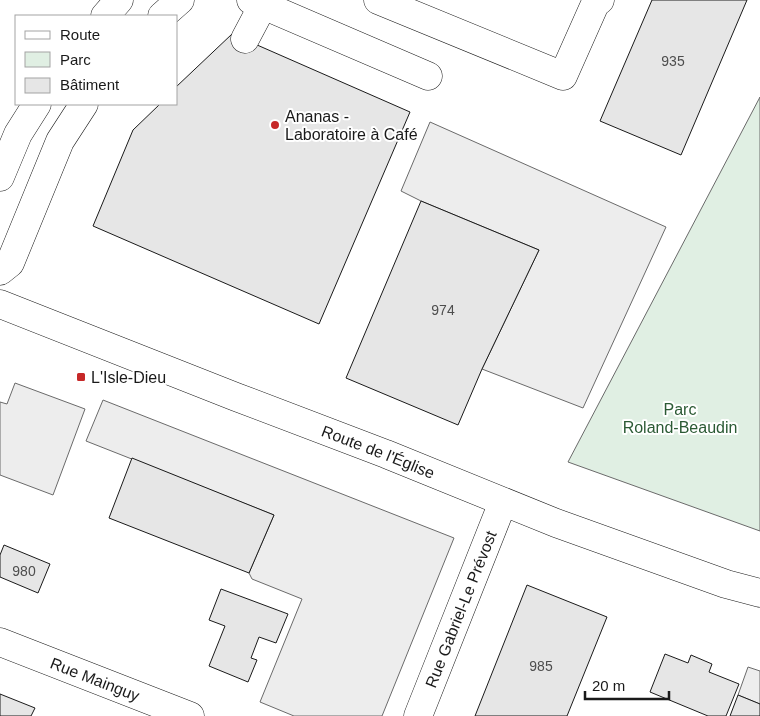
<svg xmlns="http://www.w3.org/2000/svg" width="760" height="716" viewBox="0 0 760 716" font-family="Helvetica,sans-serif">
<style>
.green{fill:#e0efe3;stroke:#6a6a6a}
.parking{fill:#ededed;stroke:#6a6a6a}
.building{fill:#e6e6e6;stroke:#1a1a1a}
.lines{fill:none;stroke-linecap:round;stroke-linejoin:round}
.minor-casing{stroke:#1a1a1a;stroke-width:29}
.major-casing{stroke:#1a1a1a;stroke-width:29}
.minor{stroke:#fff;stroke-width:28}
.major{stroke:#fff;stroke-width:28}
.poi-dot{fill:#c62828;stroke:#fff;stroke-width:2}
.labels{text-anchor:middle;stroke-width:4;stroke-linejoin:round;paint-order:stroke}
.number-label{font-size:14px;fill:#4d4d4d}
.poi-label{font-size:16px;fill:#1a1a1a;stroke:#fff;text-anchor:start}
.park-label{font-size:16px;fill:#2b5a34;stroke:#fff}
.street-label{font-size:16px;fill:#1a1a1a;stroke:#fff}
</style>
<rect width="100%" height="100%" fill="#fff"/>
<path class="green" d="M760 97V531L568 462Z"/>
<path class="parking" d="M430 122 666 227 583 408 482 369 539 250 421 201 401 191Z
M15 383 85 409 53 495 0 475V402L7 404Z
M103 400 454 538 382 716H294L260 702 302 599 252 579 249 573 274 515 86 441Z
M748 667 760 671V704L738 695Z"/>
<path class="building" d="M652 0H747L681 155 600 121Z
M232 34 410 112 319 324 93 226 133 130 160 104H176V87Z
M421 201 539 250 482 369 458 425 346 378Z
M132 458 274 515 249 573 109 518Z
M4 545 50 564 38 593 0 577V555Z
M527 585 607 617 567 716H475Z
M221 589 288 614 276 643 259 637 251 658 257 660 248 682 209 666 225 626 209 620Z
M665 654 688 663 691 655 712 664 709 672 739 684 726 716H708L650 692Z
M0 694 35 708 31 716H0Z
M738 695 760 704V716H730Z"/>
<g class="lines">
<g class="minor-casing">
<g id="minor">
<path d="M251 0 428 76"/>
<path d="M378 0 563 76 595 4 600 0"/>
<path d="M105 16 119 0"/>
<path d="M162 16 180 0"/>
<path d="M245 39 263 5"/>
<path d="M0 177 18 134 37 104"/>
<path d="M0 271 10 263 60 141 84 104"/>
<path id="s1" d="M0 642 190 716"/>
<path id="s2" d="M418 716 503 502"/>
</g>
</g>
<g class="major-casing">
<g id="major">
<path id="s3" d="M0 304 236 397 386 454 556 523 726 584 760 593"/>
</g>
</g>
<use href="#minor" class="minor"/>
<use href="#major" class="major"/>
</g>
<g class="poi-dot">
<circle cx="275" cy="125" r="5"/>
<rect x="76" y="372" width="10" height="10" rx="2.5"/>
</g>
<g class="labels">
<g class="number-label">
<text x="673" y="66">935</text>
<text x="443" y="315">974</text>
<text x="24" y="576">980</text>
<text x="541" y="671">985</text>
</g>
<g class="poi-label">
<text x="285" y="122">Ananas -<tspan x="285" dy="18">Laboratoire à Café</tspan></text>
<text x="91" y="383">L'Isle-Dieu</text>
</g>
<g class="park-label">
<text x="680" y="415">Parc<tspan x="680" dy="18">Roland-Beaudin</tspan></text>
</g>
<g class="street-label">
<text dy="6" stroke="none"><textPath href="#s3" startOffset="406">Route de l'Église</textPath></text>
<text dy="6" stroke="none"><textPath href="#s2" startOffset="115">Rue Gabriel-Le Prévost</textPath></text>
<text dy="6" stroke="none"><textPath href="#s1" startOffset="102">Rue Mainguy</textPath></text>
</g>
</g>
<rect x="15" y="15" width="162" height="90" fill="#ffffff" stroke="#a3a3a3"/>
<rect x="25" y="31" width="25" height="8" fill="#ffffff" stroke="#a3a3a3"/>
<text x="60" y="40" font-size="15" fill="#1a1a1a">Route</text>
<rect x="25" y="52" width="25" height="15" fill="#e0efe3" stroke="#a3a3a3"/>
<text x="60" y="65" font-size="15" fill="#1a1a1a">Parc</text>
<rect x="25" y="78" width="25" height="15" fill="#e6e6e6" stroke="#a3a3a3"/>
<text x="60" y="90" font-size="15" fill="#1a1a1a">Bâtiment</text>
<path d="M585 691v8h84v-8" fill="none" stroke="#1a1a1a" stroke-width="2.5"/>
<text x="592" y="691" font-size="15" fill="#1a1a1a" stroke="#ffffff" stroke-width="4" paint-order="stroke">20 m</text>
</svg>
